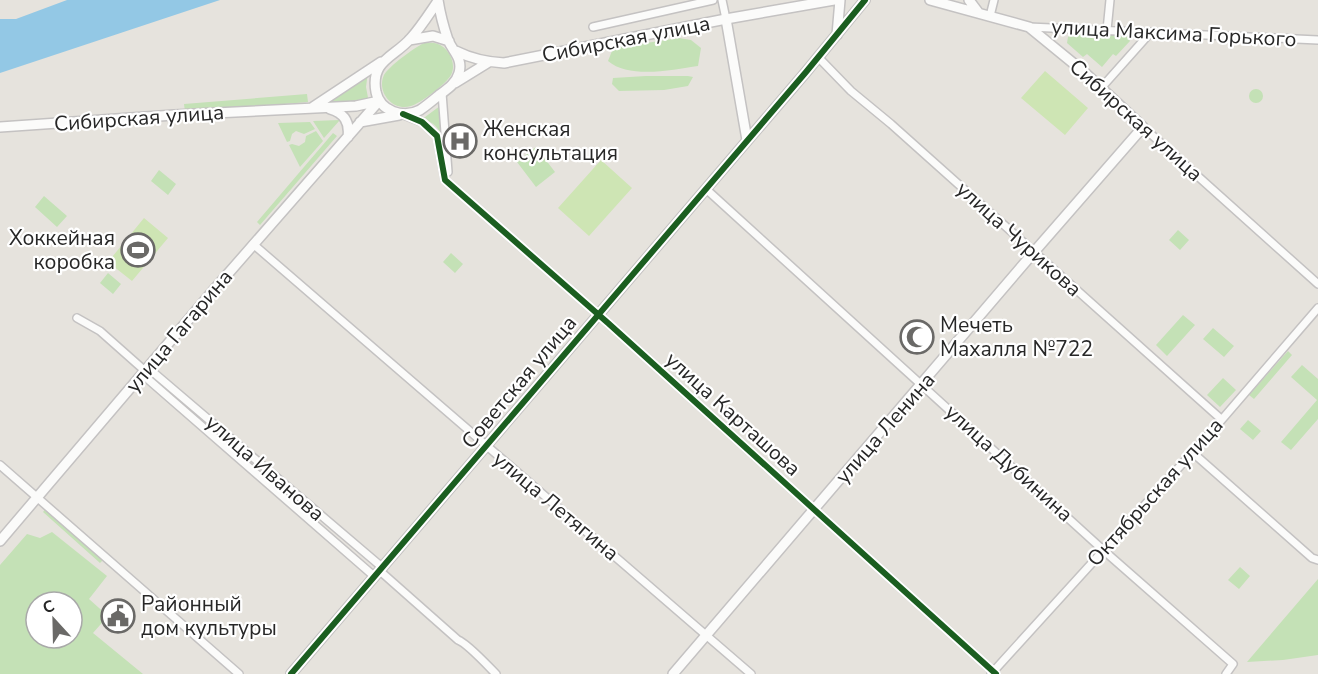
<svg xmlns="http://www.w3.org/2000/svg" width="1318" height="674" viewBox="0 0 1318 674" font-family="'Nunito Sans',sans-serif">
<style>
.green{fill:#c4e1b6;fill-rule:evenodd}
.pitch{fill:#cee5b4}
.water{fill:#93c8e5}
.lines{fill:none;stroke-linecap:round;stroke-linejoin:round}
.street-casing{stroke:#c4c2c2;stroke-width:10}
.secondary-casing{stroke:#c4c2c2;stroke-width:12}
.street{stroke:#fbfbfa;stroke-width:7}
.secondary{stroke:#fbfbfa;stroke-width:9}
.cycleway-casing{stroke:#fff;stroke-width:10}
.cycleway{stroke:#1b5e20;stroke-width:6}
.labels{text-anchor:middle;stroke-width:4.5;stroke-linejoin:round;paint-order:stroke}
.street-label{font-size:21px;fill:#272727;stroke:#fff}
.poi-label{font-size:21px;fill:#272727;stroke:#fff;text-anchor:start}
</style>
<rect width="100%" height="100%" fill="#e6e3dd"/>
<path class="green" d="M1073 33 1125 34 1130 41 1116 56 1113 54 1102 67 1087 54 1083 57 1067 43 1068 37Z
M679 38 691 40 701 48 698 66C672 70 629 79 608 61L612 51 620 47Z
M424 43C428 43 433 42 438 44 449 48 457 64 451 75 446 84 421 103 411 106 393 112 376 92 384 75 389 66 414 48 424 43Z
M368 72 366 87 369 103 325 105Z
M646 76H688L693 77 688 86 664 90 619 91 612 84 613 78Z
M1249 96a7 7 0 1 1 14 0a7 7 0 1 1-14 0Z
M307 94 308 102 185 112 184 104Z
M440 106 441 134C436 125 432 121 421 120Z
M340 120 324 138 313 121Z
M310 122 315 129 304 134 296 131 292 134 290 141 287 142 278 123Z
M316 131 323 141 300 167 289 145 292 144 299 146 305 142 306 136Z
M333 133 337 136 260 225 257 222Z
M536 147 555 172 536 187 517 162Z
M159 170 176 184 168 195 151 181Z
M44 196 67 216 57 227 35 207Z
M1178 230 1189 240 1180 250 1169 240Z
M451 253 463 264 455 273 443 262Z
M108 273 121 284 113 294 100 283Z
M1183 315 1195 325 1167 356 1156 345Z
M1213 328 1234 346 1224 357 1203 339Z
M1288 351 1292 355 1254 399 1249 395Z
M1302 365 1318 379V419L1291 450 1281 442 1317 400 1291 377Z
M1223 378 1236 390 1220 407 1207 395Z
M1248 420 1261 431 1253 440 1240 429Z
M46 508 104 559 100 563 43 512Z
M52 532 107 576 89 599 108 616 93 633 143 674H0V565L27 534 40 538ZM36 602H72V638H36Z
M1240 567 1250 576 1239 589 1228 580Z
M1318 579V655L1283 660 1247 662Z"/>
<path class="pitch" d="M1045 71 1088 108 1065 135 1021 98Z
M601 160 632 188 589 236 558 208Z
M144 218 168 238 132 281 108 262Z"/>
<path class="water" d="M67 0H220L0 73V19H16Z"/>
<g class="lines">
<g class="street-casing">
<path id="street" d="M722 0 726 19
M990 16 994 0
M593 27 713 0
M1029 27 1318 40
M1107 30 1110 0
M818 57 851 91 891 124 1221 419
M1102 87 1151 32
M442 93 448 172
M404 115 422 122 437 136 445 180 608 323 996 674
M1143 127 1318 284
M706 189 1102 549 1233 664 1226 674
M253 244 751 674
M77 318 100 331 144 370
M147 367 383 568
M142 374 375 577
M1192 452 1312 558 1318 560
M0 465 239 674
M380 571 458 640C467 643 488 666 496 674
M991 674 1212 431 1318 308"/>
</g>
<g class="secondary-casing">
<path id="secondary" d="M969 0 978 12
M438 1C429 14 421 27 411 38 395 57 370 60 376 92 380 111 403 119 420 110 426 106 432 101 438 96 446 90 456 84 459 73 463 58 453 52 448 40 444 28 440 13 438 0
M726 19 747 140
M837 35 840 0
M409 40 433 36 449 41
M456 51C472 59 486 62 504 63L726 19 834 0
M455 83 489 62
M313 107 381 62
M330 109C344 113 350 122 348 137
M360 122 399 115
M0 127 174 115 356 106 379 101
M0 541 212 292 379 101
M291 674 806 72 865 0
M673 674 1034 252 1143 127 1084 72 1029 27 930 0"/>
</g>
<use href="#street" class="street"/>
<use href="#secondary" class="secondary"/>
<g class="cycleway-casing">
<path id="cycleway" d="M403 114 422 122 437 136 445 180 608 323 996 674
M291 674 806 72 865 0"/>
</g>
<use href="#cycleway" class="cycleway"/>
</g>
<defs>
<g id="hospital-ring" transform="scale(1.725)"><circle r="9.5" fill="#fff" stroke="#6a6967" stroke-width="1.5"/><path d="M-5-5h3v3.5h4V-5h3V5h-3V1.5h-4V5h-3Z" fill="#6a6967"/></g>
<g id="stadium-ring" transform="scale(1.725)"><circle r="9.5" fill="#fff" stroke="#6a6967" stroke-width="1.5"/><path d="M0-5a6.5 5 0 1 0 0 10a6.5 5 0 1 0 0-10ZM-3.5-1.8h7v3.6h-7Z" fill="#6a6967"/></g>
<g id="mosque-ring" transform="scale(1.725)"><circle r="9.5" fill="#fff" stroke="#6a6967" stroke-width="1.5"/><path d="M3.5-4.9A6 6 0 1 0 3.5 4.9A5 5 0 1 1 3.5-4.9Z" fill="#6a6967"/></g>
<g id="civic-ring" transform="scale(1.725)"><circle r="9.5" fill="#fff" stroke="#6a6967" stroke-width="1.5"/><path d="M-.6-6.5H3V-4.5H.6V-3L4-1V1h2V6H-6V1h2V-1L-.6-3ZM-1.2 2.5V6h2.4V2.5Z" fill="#6a6967"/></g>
</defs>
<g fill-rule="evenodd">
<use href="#hospital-ring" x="460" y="141"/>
<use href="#stadium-ring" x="138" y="250"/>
<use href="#mosque-ring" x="917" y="337"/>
<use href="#civic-ring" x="118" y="616"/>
</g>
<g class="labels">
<g class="street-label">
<text transform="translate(1174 33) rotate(3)" y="7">улица Максима Горького</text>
<text transform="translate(626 39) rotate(-11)" y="7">Сибирская улица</text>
<text transform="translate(139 118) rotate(-4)" y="7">Сибирская улица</text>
<text transform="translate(1136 120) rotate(42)" y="7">Сибирская улица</text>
<text transform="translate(1019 239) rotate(42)" y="7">улица Чурикова</text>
<text transform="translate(179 331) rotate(-50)" y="7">улица Гагарина</text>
<text transform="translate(519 382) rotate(-50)" y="7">Советская улица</text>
<text transform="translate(733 414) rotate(42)" y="7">улица Карташова</text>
<text transform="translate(885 428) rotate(-49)" y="7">улица Ленина</text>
<text transform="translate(1009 463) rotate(42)" y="7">улица Дубинина</text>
<text transform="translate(265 468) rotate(41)" y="7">улица Иванова</text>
<text transform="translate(1155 492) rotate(-48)" y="7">Октябрьская улица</text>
<text transform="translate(556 506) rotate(40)" y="7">улица Летягина</text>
</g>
<g class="poi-label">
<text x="483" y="136">Женская<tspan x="483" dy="24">консультация</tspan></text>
<text x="115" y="245" text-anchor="end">Хоккейная<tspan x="115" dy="24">коробка</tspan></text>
<text x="940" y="332">Мечеть<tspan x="940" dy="24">Махалля №722</tspan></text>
<text x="141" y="611">Районный<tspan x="141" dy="24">дом культуры</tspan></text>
</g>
</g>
<g transform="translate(54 620) rotate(338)"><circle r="28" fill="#ffffff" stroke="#a9a9a9" stroke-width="1.5"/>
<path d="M0-4.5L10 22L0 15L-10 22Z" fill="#6a6967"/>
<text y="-9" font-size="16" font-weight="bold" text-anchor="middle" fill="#272727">С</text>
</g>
</svg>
